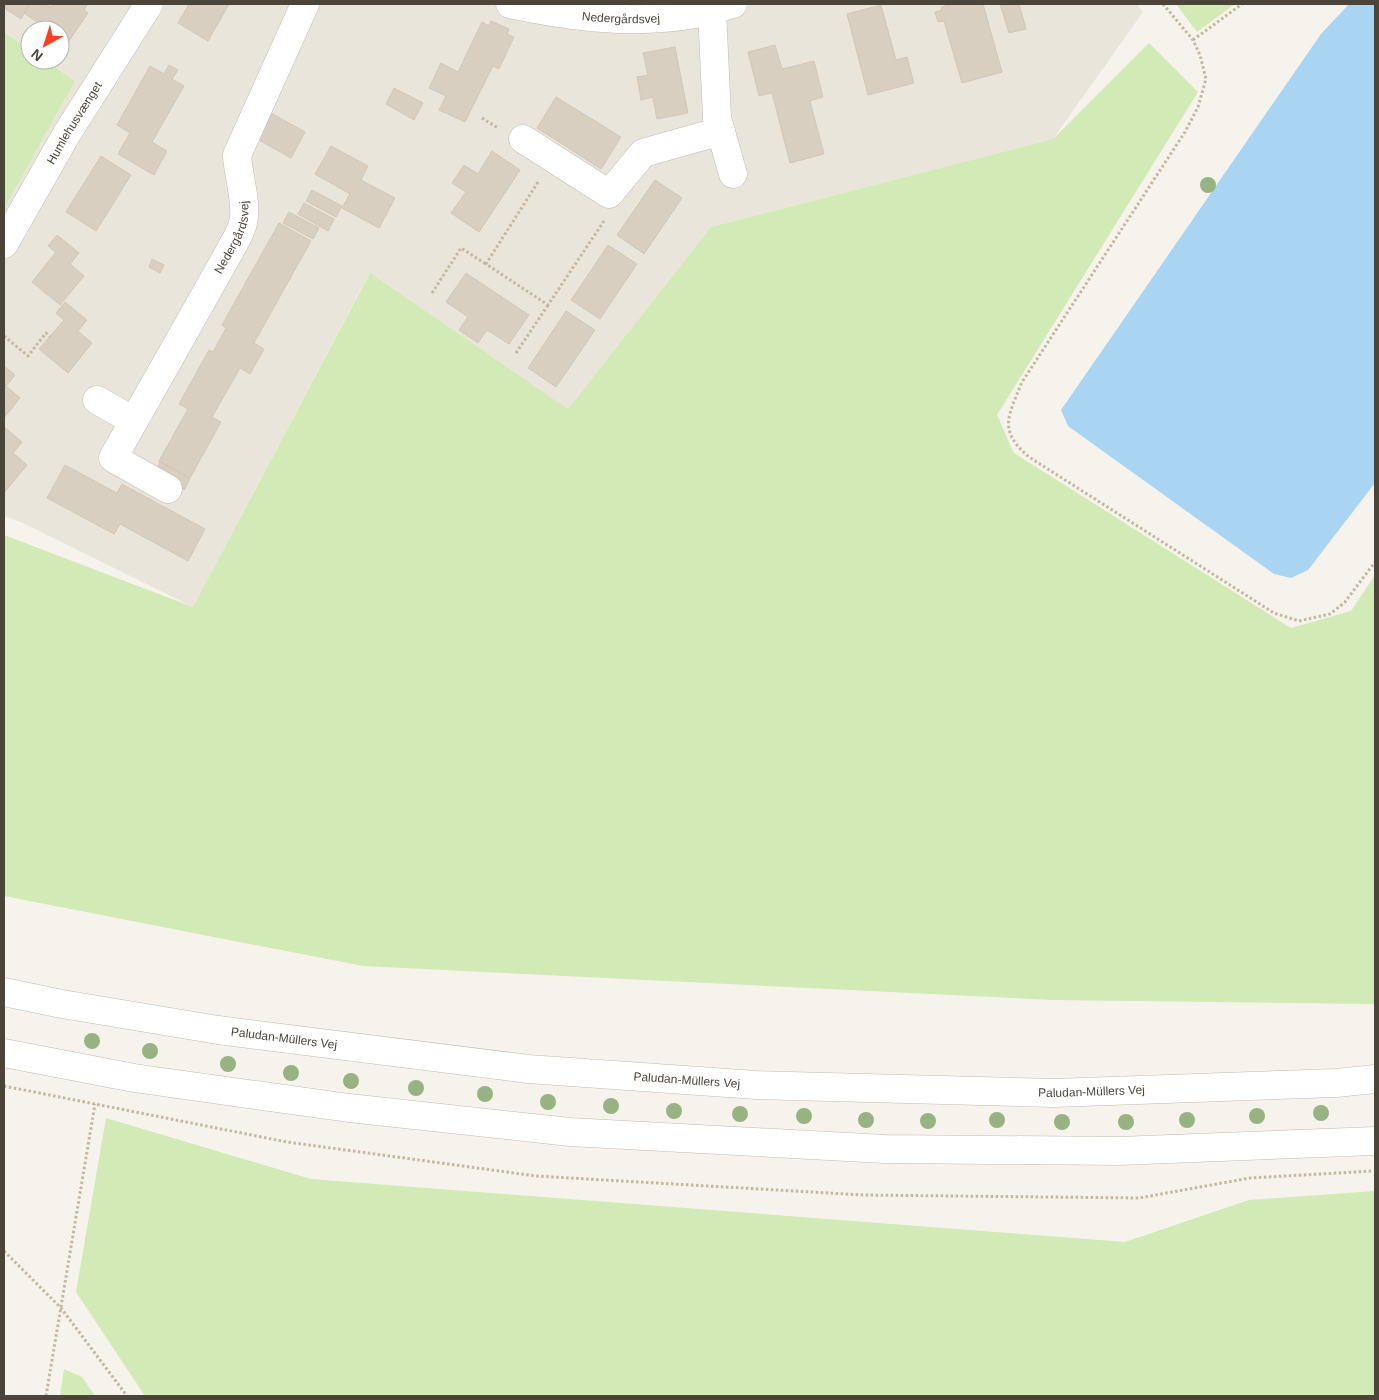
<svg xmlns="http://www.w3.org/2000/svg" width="1379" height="1400" viewBox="0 0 1379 1400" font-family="Arial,sans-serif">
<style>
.residential{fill:#eae5da}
.green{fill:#d2eab5}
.water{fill:#a9d4f2}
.building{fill:#d8cfc1;stroke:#d3c7b4}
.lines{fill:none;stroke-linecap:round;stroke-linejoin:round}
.minor-casing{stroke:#c2bbae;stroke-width:29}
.path{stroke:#c4b79f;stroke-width:3;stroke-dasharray:2.5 2.5;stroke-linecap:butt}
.minor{stroke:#fff;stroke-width:28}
.tree{fill:#97b381}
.labels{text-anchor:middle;stroke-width:4.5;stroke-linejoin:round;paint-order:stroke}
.street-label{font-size:12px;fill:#4b4439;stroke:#fff}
</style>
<rect width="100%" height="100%" fill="#f6f3ec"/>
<path class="residential" d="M4 4H1136L1143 12 1053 139 711 227 568 409 369 274 193 607 23 523 4 516V209L75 81 44 60H60V30H30V50L4 32Z"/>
<path class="green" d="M1176 4H1235L1197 32Z
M4 32 30 50V60H44L75 81 4 209Z
M1149 43 1198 92 997 415 1014 453 1291 628 1351 611 1375 575V1004L1053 1000 363 966 4 896V535L193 607 370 273 568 409 711 227 1053 139Z
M106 1118 311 1179 1125 1242 1249 1200 1375 1191V1396H145L76 1292Z
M64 1369 82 1377 95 1396H60Z"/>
<path class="water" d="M1349 4H1375V483L1308 570 1291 578 1274 574 1068 426 1061 410 1321 34Z"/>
<path class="building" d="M4 4H30L21 19 4 8Z
M30 4H45L51 7 53 4H88L84 10 88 13 67 44 64 42 60 49V30H36L40 24 24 13Z
M189 4H229L208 41 178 23Z
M953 4H983L1002 72 962 83 944 21 938 22 935 12 942 10 941 7Z
M1000 4H1019L1026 29 1009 33Z
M881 5 896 60 907 57 914 83 868 95 847 14Z
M491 21 509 29 507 34 514 37 499 69 493 66 465 122 439 110 446 96 429 88 441 63 458 72 482 22 489 26Z
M775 45 782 69 814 61 823 97 810 101 824 154 790 163 772 93 759 96 748 52Z
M675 47 688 113 657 119 653 97 641 100 637 77 648 75 643 53Z
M169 65 178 70 172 79 184 86 152 142 167 151 154 175 118 154 130 133 117 125 150 66 164 74Z
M394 88 423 103 414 120 386 104Z
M556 97 621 137 601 169 537 128Z
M271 113 305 132 291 158 257 139Z
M331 146 368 166 361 180 395 198 379 228 342 208 350 194 315 174Z
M492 151 520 170 479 232 451 213 466 192 452 183 464 165 478 174Z
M101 156 131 175 96 231 66 212Z
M655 180 682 198 644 254 617 235Z
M312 190 342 206 336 217 306 201Z
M304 203 334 219 328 231 298 214Z
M289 212 319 228 313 239 283 223Z
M279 223 311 241 254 343 264 349 250 374 240 368 212 417 221 422 190 478 159 461 188 409 179 404 209 350 213 352 226 328 222 325Z
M57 235 79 253 70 264 84 276 60 305 32 282 56 252 48 246Z
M608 245 637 264 600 319 571 300Z
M152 259 164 265 160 273 149 267Z
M466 273 529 315 509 344 487 330 478 343 459 330 468 317 446 302Z
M65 302 87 320 78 331 92 343 68 373 39 349 64 320 56 313Z
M566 311 595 330 556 387 528 368Z
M4 366 15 375 6 386 20 398 4 418Z
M4 427 22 442 13 453 27 465 4 493Z
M160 462 190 479 184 490 154 474Z
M65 465 117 493 122 484 205 529 188 561 120 524 114 534 47 498Z"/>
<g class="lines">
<g class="minor-casing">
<g id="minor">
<path id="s1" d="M510 4C572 17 633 25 696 14 709 12 721 7 733 4"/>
<path d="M712 10 717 118 733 174"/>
<path d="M523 139 609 194 643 153 721 131"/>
<path id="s2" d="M4 244 66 135 149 4"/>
<path d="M97 400 134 421"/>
<path id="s3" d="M168 489 113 458 231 249C235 241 241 232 243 223 248 204 238 176 237 155L305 4"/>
<path id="s4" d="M4 992 62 1004 218 1030 528 1069 756 1085 1054 1093 1336 1083 1375 1079"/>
<path d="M4 1053 134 1078 349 1108 570 1132 885 1149 1119 1151 1375 1141"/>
</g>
</g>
<path class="path" d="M1163 4 1193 40 1200 55 1206 79 1198 107 1185 132 1022 382C1009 415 997 430 1029 457L1274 613 1299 621 1330 614 1345 602 1375 562
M1193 40 1242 4
M482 118 498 128
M538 182 486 264 548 305 604 221
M432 293 461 248 486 264
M4 336 28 356 46 333 50 337
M516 353 548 305
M4 1086 287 1142 536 1176 863 1195 1139 1198 1250 1178 1373 1171
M4 1251 61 1308 127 1396
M46 1396 95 1104"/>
<use href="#minor" class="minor"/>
</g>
<g class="tree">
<circle cx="1208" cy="185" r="8"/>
<circle cx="92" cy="1041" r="8"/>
<circle cx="150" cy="1051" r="8"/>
<circle cx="228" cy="1064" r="8"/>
<circle cx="291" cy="1073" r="8"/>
<circle cx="351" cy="1081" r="8"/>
<circle cx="416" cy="1088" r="8"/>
<circle cx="485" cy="1094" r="8"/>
<circle cx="548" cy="1102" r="8"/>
<circle cx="611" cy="1106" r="8"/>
<circle cx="674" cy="1111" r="8"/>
<circle cx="1321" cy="1113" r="8"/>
<circle cx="740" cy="1114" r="8"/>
<circle cx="804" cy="1116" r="8"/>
<circle cx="1257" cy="1116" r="8"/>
<circle cx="866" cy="1120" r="8"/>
<circle cx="997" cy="1120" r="8"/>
<circle cx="1187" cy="1120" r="8"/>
<circle cx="928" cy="1121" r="8"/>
<circle cx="1062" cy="1122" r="8"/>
<circle cx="1126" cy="1122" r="8"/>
</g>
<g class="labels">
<g class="street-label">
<text dy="4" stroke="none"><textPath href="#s1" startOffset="112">Nedergårdsvej</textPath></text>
<text dy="4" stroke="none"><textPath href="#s2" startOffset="140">Humlehusvænget</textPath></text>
<text dy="4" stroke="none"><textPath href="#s3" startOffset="315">Nedergårdsvej</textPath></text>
<text dy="4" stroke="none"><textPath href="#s4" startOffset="284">Paludan-Müllers Vej</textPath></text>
<text dy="4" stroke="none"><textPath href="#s4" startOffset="689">Paludan-Müllers Vej</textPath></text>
<text dy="4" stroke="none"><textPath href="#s4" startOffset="1094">Paludan-Müllers Vej</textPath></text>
</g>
</g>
<rect width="1379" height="1400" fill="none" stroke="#4b4439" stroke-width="10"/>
<g transform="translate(45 45) rotate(219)"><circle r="24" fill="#ffffff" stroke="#b7b4b0"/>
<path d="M0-4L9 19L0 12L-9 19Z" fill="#fc3f1d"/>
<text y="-8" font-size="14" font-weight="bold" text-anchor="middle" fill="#4b4439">N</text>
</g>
</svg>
